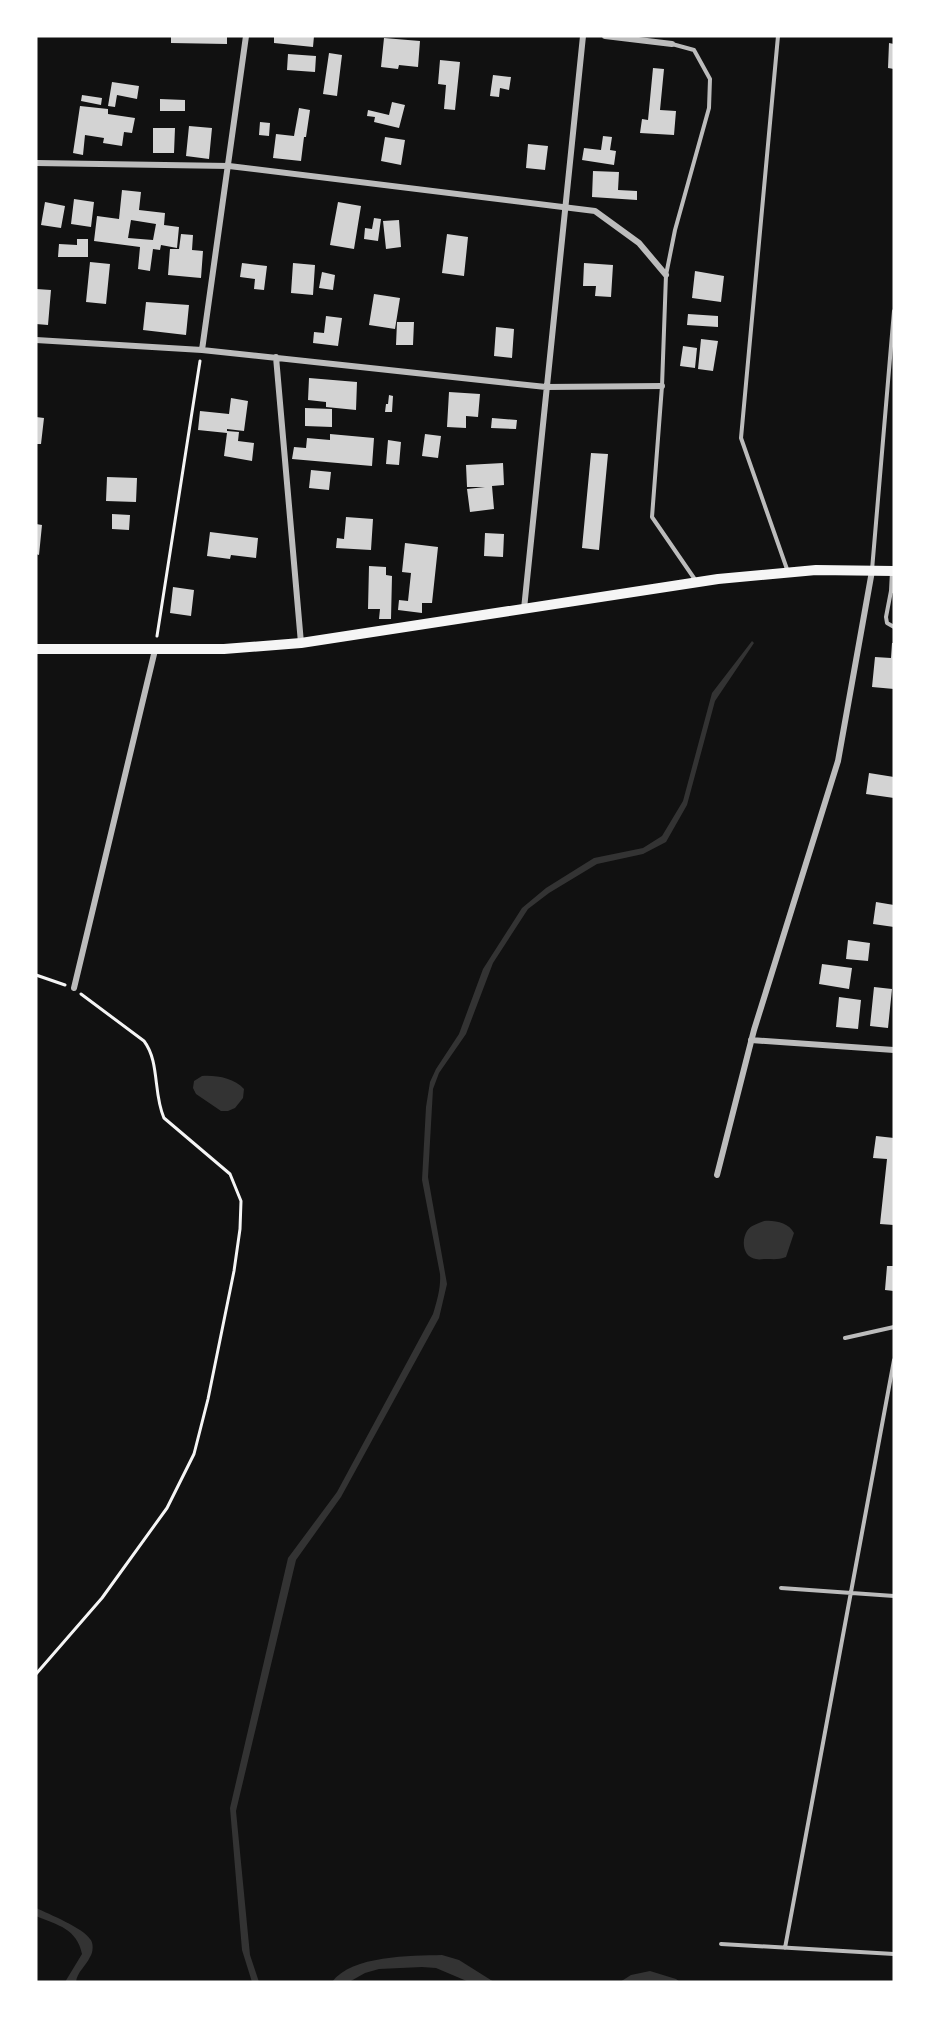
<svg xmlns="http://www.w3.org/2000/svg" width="930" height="2018" viewBox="0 0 930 2018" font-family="Mulish,sans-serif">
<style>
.water{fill:#333}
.building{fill:#d3d3d3;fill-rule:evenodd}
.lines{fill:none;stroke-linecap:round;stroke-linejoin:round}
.path{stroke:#f5f5f5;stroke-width:3}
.service{stroke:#bcbcbc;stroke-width:4}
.minor{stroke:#bcbcbc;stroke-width:6}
.secondary{stroke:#f5f5f5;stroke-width:10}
</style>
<rect width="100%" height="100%" fill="#111"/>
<path class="water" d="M752 641 754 643 715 701 687 805 666 842 643 854 597 864 549 893 528 909 493 963 466 1034 439 1073 433 1089 428 1177 447 1284 439 1318 341 1497 296 1560 236 1811 250 1955 259 1982H252L242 1950 230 1808 288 1558 337 1492 433 1314C437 1301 441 1287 440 1274L422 1180 426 1107 430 1082 436 1069 459 1034 483 969 522 908 546 888 594 858 643 848 662 836 683 801 712 693Z
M202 1076C216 1075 234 1078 244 1089L243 1098 235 1108 228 1111H221L196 1094 193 1088 194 1081Z
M764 1221C775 1220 789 1223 794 1233L786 1257C779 1260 773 1259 766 1259 763 1259 759 1260 756 1259 743 1257 741 1241 747 1231 751 1225 757 1224 764 1221Z
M36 1908C49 1914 83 1928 90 1939 94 1943 93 1953 90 1957 86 1966 77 1972 76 1982H65L82 1954C77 1929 58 1925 36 1916Z
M442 1955 459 1960 494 1982H469L436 1968 422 1967 379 1969 365 1973 349 1982H332C352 1955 411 1956 442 1955Z
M650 1971 676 1979 680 1982H620L631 1975Z"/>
<path class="building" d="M171 36H227V44L171 43Z
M274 36H314L313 47 274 43Z
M384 38 420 41 418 67 399 65 398 69 381 67Z
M889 43 894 44V69L888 68Z
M329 53 342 55 337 96 323 94Z
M288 54 316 56 315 72 287 70Z
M440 60 460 62 455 110 444 109 446 85 438 84Z
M653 68 664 69 660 110 676 111 674 135 640 133 642 119 648 120Z
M493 75 511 77 509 90 500 88 499 97 490 96Z
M112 82 139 86 137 99 117 95 115 107 108 106Z
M82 95 102 98 101 105 81 101Z
M160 99 185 100V111H160Z
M392 102 405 105 399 128 374 122 375 117 367 116 368 110 389 115Z
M80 106 108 109V114L135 118 132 133 124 132 122 146 103 143 104 138 85 135 83 155 73 153Z
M299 108 310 110 306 137H304L301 161 273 158 276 134 294 136Z
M260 122 270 123 269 136 259 135Z
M189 126 212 128 209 159 186 156Z
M153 128H175L174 153H153Z
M603 136 612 137 610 150 616 151 614 165 582 160 584 148 601 150Z
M385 137 405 140 401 165 381 161Z
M528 144 548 146 545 170 526 168Z
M593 171 619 172 618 190 637 191V200L592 197Z
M122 190 141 192 139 210 165 213 164 225 179 227 177 248 161 245 160 250 153 249 150 271 138 269 140 247 94 241 97 216 119 219ZM131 220 156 224 153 240 128 238Z
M74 199 94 202 91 227 71 224Z
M45 202 65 206 61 228 41 225Z
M338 202 361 206 354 249 330 245Z
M374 218 381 219 378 241 364 239 365 228 372 229Z
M399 220 401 247 386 249 383 221Z
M181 234 193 235 192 250 203 251 201 278 168 275 170 249H179Z
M447 234 468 237 464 276 442 273Z
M77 239H88V257H58L59 244 77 245Z
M90 262 110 264 106 304 86 302Z
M242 263 267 266 264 290 254 289 255 279 240 277Z
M293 263 315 265 313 295 291 293Z
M584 263 613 265 611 297 595 296 596 286H583Z
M695 271 724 276 721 302 692 298Z
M322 272 335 275 333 290 319 288Z
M36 289 51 290 48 325 36 324Z
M374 294 400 298 395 329 369 325Z
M146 302 189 305 186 335 143 330Z
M688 314 718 316V327L687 325Z
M326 316 342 318 338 346 313 343 314 332 324 333Z
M397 322H414L413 345H396Z
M496 327 514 329 512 358 494 356Z
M701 339 718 341 713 371 698 369Z
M683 346 697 348 695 368 680 366Z
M309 378 357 382 356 410 326 407V402L308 400Z
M449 392 480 394 478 417 466 416V428L447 427Z
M389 395 393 396 392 412H385L386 404H388Z
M231 398 248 401 244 431 227 429V431L239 432 238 441 254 443 252 461 224 456 227 433 198 430 200 411 229 414Z
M305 408 332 409V427L305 426Z
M36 417 44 418 41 444H36Z
M492 418 517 420 516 429 491 428Z
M330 434 374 438 372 466 292 459 294 447 306 448 307 438 330 440Z
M425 434 441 436 438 458 422 456Z
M388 440 401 442 399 465 386 464Z
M591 453 608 454 599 550 582 548Z
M503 463 504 485 492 486 494 509 470 512 467 489 485 487H467L466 465Z
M311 470 331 472 329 490 309 488Z
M107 477 137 478 136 502 106 501Z
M112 514 130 515 129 530 112 529Z
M346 517 373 519 371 550 336 548 337 538 344 539Z
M36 524 42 525 39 555 36 554Z
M210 532 258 538 256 558 231 555 230 559 207 556Z
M485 533 504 534 503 557 484 556Z
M405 543 438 547 432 603H422V613L398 610 399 600 408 601 411 573 402 572Z
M369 566 386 567V575L392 576 391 619H379L380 609H368Z
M173 587 194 590 191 616 170 613Z
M892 643H894V689L872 687 875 657 891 658Z
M869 773 894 777V798L866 794Z
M876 902 894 905V927L873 924Z
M848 940 870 943 868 961 846 959Z
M822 964 852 968 849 989 819 984Z
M874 987 892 989 888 1028 870 1026Z
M839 997 861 1000 858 1029 836 1027Z
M876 1136 894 1138V1225L880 1224 887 1159 873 1158Z
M887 1266H894V1291L885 1290Z"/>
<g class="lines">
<path class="path" d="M157 636 200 361
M36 975 65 985
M36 1674 102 1598 167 1508 194 1454 208 1399 234 1271 240 1229 241 1201 230 1174 164 1118C153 1094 160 1062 144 1041L81 994"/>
<path class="service" d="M778 36 741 438 788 572
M672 44 694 50 710 79 709 108 675 230 666 275 662 386 652 517 696 581
M872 570 894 311
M892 571 891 591H894
M891 591 886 617 887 623 894 627
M845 1338 894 1327
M781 1588 894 1596
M721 1944 894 1954
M785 1948 894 1360"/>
<path class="minor" d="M605 36 672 44
M36 163 229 166 595 211 639 243 666 275
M36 340 202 350 546 387 662 386
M202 350 246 36
M276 357 301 643
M524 609 583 36
M74 988 155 650
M751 1040 894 1050
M717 1175 754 1030 838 761 872 571"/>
<path class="secondary" d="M36 649H224L301 643 718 579 816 570 894 571"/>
</g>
<rect width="930" height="2018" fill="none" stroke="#ffffff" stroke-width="75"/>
</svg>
